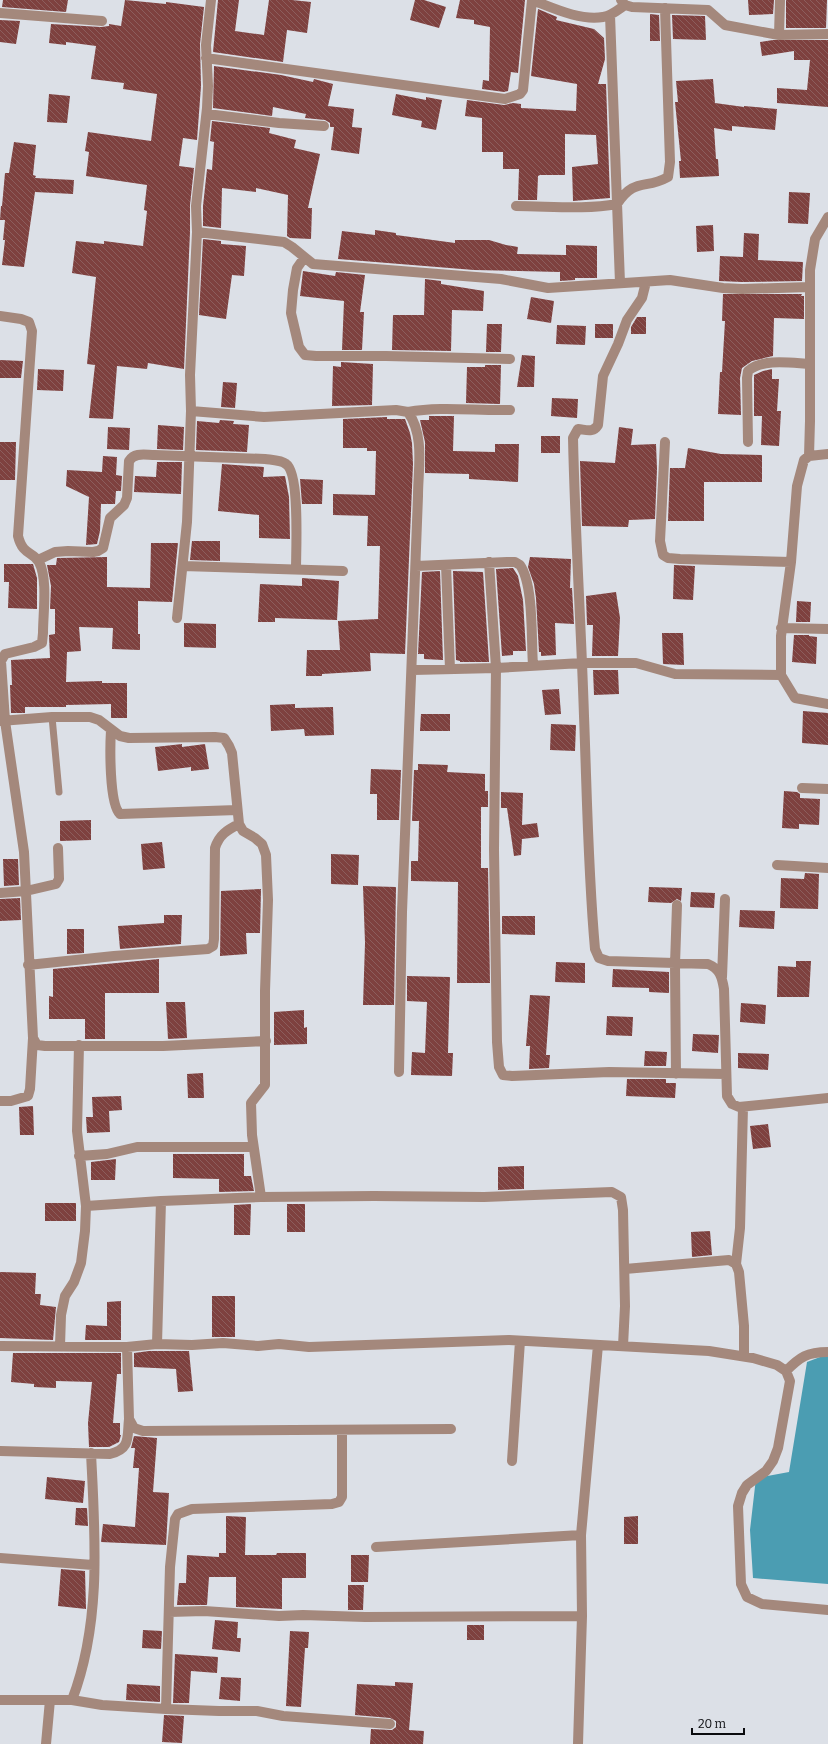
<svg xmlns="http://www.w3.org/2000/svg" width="828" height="1744" viewBox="0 0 828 1744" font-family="Bitter,serif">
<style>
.water{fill:#4b9db2}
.building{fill:url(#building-back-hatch)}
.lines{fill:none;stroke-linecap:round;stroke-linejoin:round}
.service{stroke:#a4887c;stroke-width:7}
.minor{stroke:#a4887c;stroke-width:10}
</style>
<defs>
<pattern id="building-back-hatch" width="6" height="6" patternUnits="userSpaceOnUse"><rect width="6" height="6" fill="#7e413f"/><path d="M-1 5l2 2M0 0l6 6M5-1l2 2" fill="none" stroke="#8c5e5d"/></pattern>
</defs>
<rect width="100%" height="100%" fill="#dce0e7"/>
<path class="water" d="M828 1354V1584L753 1578 750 1530 756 1478 789 1472 807 1362Z"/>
<path class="building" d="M3 0H68L66 12 2 7Z
M125 0 166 4V2L204 7 200 44 201 86 197 140 183 138 179 166 194 168 190 205V232L184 369 148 363 147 369 117 366 113 419 89 418 95 365 87 364 96 277 72 273 76 241 104 244V241L143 246 147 211 144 210 147 185 86 176 89 152 85 151 88 132 151 141 157 94 123 89 124 83 91 79 96 46 66 42V45L49 43 51 24 101 27 109 26V24L121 26Z
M218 0H239L235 31 264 35 269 0H292L311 2 307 33 287 30 283 62 213 52Z
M415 0H424L446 7 439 28 410 20Z
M460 0H525L518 73 511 72 508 91 504 92 482 89 483 80 489 81 490 27 474 24V20L456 18Z
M748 0H774L773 14 749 15Z
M786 0H827L826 28H786Z
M538 9 557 17 556 20 594 29 604 38 605 59 598 84H606L610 198 573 201 572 167 598 164 596 135 565 134V175H540L538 176 537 200H518L519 169H503V152H482V118L465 116 467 100 504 105 513 103 521 104V108L576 111 577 84 531 76Z
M650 14 659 15 660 41H650Z
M672 15 705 16 706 40 673 39Z
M0 20 20 21 16 44 0 42Z
M773 40H828V107L777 103V88L807 90 810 60H794V51L762 56 760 42Z
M214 66 281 75 313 82 314 79 333 84 328 106 354 109 352 127 362 128 359 154 331 150 334 127H330V123L325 120 305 118 306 114 273 107 272 116 213 108Z
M713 79 715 103 744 107V106L777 109 775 130 732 126V131L714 128 716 159H718L719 176 680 178 679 161H681L675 102H678L676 81Z
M49 94 70 96 67 123 47 122Z
M396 94 426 100V97L442 100 436 130 421 127 422 121 392 115Z
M212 121 270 128 269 133 296 140 294 148 320 154 308 208H312L311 239 290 238 287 236 288 195 256 188V192L222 188 221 228 203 226V206L207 169 212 170 214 142 210 141Z
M14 142 36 145 33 175 36 176 35 178 74 180 73 194 35 192 24 267 2 265 5 240H3L5 220H0L1 206H2L5 173H9Z
M789 192 810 193 808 224 788 223Z
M713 225 714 251 697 252 696 226Z
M375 230 396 233V235L455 243V240H489L506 245 518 247 517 254 566 255V245L597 246V278H575V280L560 281V272L474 270 338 259 342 231 375 235Z
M744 233 759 234 758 260 803 262 802 281 742 282 719 281 720 256 743 257Z
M203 239 221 241V244L246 246 244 276 232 275 226 319 199 315Z
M303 271 335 276 336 272 365 275 360 312H364L362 350H342L344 301 300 296Z
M425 279 441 281V284L484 291 483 311 452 310 451 351 392 350 393 315H424Z
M723 294H802L801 296H804V319L774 318 773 356 752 361 742 368 740 378 741 415 718 414 720 372H722L725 321H722Z
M531 297 554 301 551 323 527 319Z
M637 317H646V334H631V327Z
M487 324H502L501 352H486Z
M595 324H613V338H595Z
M557 325 586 326 585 345 556 344Z
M522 355 535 356 534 387H517Z
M0 360 23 361 21 378H0Z
M341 362 373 364 372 405 332 406 333 366 341 367Z
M485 365H501L500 404 466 403 467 367H485Z
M38 369 64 370 63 391 37 390Z
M772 369V379H779L777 411H781L779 446 761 445 762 416H754V375L763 371Z
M223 382 237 383 235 408 221 407Z
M552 398 578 399 577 418 551 416Z
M429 416H454L453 451 495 452V444H519L518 482 469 479V474L425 473V442L420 420H429Z
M387 417V419H405L410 433 412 443 413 464 405 654 370 653 371 671 322 674V676H306L307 650H340L338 621 378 619 380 546H367L368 516 333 515V494L375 495 376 451H367V448H343V419Z
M220 420 234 421 233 424 249 425 247 452 196 450 197 421 219 423Z
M158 425 184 427 183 450 157 449Z
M108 427 130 428 129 450 107 449Z
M619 427 633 429 631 445 656 444 657 469 655 519 629 520 628 527 582 526 580 461 615 463Z
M541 436H560V453H541Z
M0 442H16L15 480H0Z
M688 448 721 454 762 455V482H704V521H668L670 468H685Z
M103 456 117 457 116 475 122 476 121 491H116L115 504H101L100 531 97 544 86 545 89 497 66 486 67 470 102 472Z
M157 462H182L181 494 134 492 135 476 156 477Z
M222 464 264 467 263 477 285 476 289 497 290 539 259 538V515L218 511Z
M300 479 323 480 322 504H302Z
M192 541H220V561L190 560Z
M151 543H178L172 602 138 601V634H140V650L112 649 113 628 79 627 81 651 67 652 66 682 102 681V683H127V718H111V704L66 705V707H25V713H11L10 685H12L11 660 50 658 49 635 55 634V609H50L51 586 47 565H56L57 558 107 557V587L150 588Z
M530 557 571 559 570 588H572L574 624 555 623 556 655 541 656V652H539L536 598 534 584 528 567Z
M4 564H33L37 578V609L8 608 9 582H4Z
M674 565 695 566 693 600 673 599Z
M513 568 518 576 523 600 526 651H513V655L502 656 496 569Z
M440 571 443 660 424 659V654H418L422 572Z
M453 571 483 572 489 662H460V661L456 660Z
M302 578 339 581 337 620 275 618V622H258L260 584 302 586Z
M616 592 620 618 618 656H592L593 625H587L586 596Z
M797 601 811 602 810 622H796Z
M184 623 216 624V648L184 647Z
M662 633H683L684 665 663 664Z
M794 635H809V636L817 637 816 664 792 662Z
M593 670H618L619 694 594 695Z
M559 689 561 714 545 715 542 690Z
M295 704V708L333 707 334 735 305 736 304 729 271 731 270 705Z
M803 711 828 713V745L802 743Z
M421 714H450V731H420Z
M551 724 576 725 575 751 550 750Z
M182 744V747L205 744 209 769 191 771V767L158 771 155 747Z
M418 764 448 765 447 772 485 774V791H488V807H481V868H488L490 983H457L458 882 411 881V861H418L419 821H412L414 770H418Z
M371 769 401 770 399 820H377V794H370Z
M784 791 797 792 800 794V798L820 799 819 825 799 824V829L782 828Z
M501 792 523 793 522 825 537 823 539 837 522 839 521 855 514 856 507 808H501Z
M91 820V840L60 841V821Z
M162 842 165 868 143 870 141 844Z
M331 854 359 855 358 885 331 884Z
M3 859H18L19 885 4 886Z
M805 873 819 874 818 909 780 908 781 878 804 879Z
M363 886 396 887 394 1005H363L365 943Z
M649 887 682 888 681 901 677 899 671 903 648 902Z
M261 889 260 933H246L247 954 220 956 221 891Z
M691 892 715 893 714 908 690 907Z
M20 898 21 920 0 921V899Z
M740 910 775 911 774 929 739 927Z
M164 915H182L181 944 120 949 118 926 164 923Z
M502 916H535V935L502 934Z
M67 929H84V953L67 954Z
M159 959V993H105V1039H85V1019H49V996L53 997V969Z
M796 961H811L809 997H777L778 966 796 967Z
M556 962 585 963V983L555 982Z
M613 969 669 972V993L649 992V988L612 987Z
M407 976 450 977 448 1053H453L452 1076 411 1075 412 1052 425 1053 427 1002 407 1001Z
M530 995 550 996 546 1055H550L549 1068 529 1069 530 1046H526Z
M166 1002H185L187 1038 168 1039Z
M741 1003 766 1005 765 1024 740 1022Z
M304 1010V1028L307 1027V1044L274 1045V1012Z
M607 1016 633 1017 632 1036 606 1035Z
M693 1034 719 1035 718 1053 692 1051Z
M645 1051 667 1052 666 1066H644Z
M738 1053 769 1054 768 1070 738 1068Z
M203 1073 204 1098H188L187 1074Z
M627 1079H666V1083H676L675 1098 626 1096Z
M121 1096 122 1110 109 1111 110 1132 87 1133 86 1117H93L92 1097Z
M33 1106 34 1135H20L19 1107Z
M768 1124 771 1147 753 1149 750 1126Z
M173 1154H244V1176H251L254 1191 219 1192V1179L173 1178Z
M116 1159 115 1180H91V1162Z
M524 1166V1189L498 1190V1167Z
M45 1203H76V1221H45Z
M251 1204 250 1235H234V1205Z
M287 1204H305V1232H287Z
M710 1231 712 1255 692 1257 691 1232Z
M0 1272 36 1273 35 1294H41L40 1305 56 1307 53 1340 0 1338Z
M212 1296H235V1337H212Z
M121 1301V1340H85L86 1325 107 1326V1302Z
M149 1351H189L193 1391 178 1392 176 1369 134 1367V1353Z
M13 1353H121V1374H117L113 1423H120V1435H121L119 1442 109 1447H89L88 1423 92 1382 56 1381V1388L34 1387V1384L11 1382Z
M134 1436 157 1438 153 1492 169 1493 166 1545 101 1542 103 1524 135 1527 139 1468H133L135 1448H131Z
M47 1477 85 1481 83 1503 45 1499Z
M76 1508H87L88 1526 75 1525Z
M226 1516 246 1517 245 1555H276L277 1553H306V1578H282V1609L236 1607V1577H209L207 1605H177L179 1583H186L187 1555 219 1557V1553H226Z
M638 1516V1544H624V1517Z
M351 1555H369L368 1582H351Z
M61 1569 85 1571 86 1609 58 1606Z
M348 1585H364L363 1610H348Z
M215 1620 238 1622 237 1638H241L240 1652 212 1649Z
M467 1625H484V1640H467Z
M143 1630 162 1631 161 1649 142 1648Z
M290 1631 309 1632 308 1648H305L301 1707 286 1706Z
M175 1654 218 1657 217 1673 191 1671 189 1703H173Z
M221 1677 241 1678 240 1701 219 1699Z
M395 1682 413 1683 409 1730 424 1731 423 1744H370L371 1729 392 1730 396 1727V1721L390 1718 355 1715 357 1684 395 1686Z
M127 1684 160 1686V1702L126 1700Z
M164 1715 184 1716 182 1743 162 1742Z"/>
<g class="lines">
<path class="service" d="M52 717 59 792"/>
<path class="minor" d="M532 0C553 8 580 21 603 17 611 16 618 10 625 5
M621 0 625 5 632 7 708 10 725 25 779 35 828 34
M0 13 102 21
M610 15 620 283
M779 35 780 0
M206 58 505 99 520 94 523 90 532 0
M207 114 279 123 324 126
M516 206C549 206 585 210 617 204 635 177 645 190 668 177L670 162 665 8
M197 232 284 242 292 247 313 264 501 279 548 288 670 280 723 288 742 289 810 287
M304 258 297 268 293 290 291 313 299 347 305 355 316 356H386L510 359
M646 282 642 298 627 320 618 344 603 376 598 425C593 433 587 430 578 429L573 438C575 531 581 623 584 716 587 794 588 872 595 949L599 958 608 961 708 964C720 969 722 977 724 989L727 1096 732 1104 739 1107 828 1098
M0 316 21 319 29 322 32 331 18 536C23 556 33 551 39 562 48 579 43 613 43 633L42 643 34 647 5 654 1 661 5 721 24 852 33 1038 37 1045 45 1046H163L266 1041
M191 411 264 417 396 410 408 412C425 436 418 469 418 496L402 912 399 1072
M408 412C442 406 475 411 510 410
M665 442 660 541 663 555 668 558 680 559 791 562
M748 442 747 378 748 371C763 358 791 363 810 364
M828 454 809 456 804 460 797 486 791 562 781 636V675L795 698 828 704
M809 456 810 421V270L815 239 828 217
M38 560 55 552 68 551 93 552 98 551 103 548 110 518 124 505 127 498 129 461C135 452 145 455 155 455L265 459C272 460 281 460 286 464 300 473 296 551 296 569
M489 562 496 668 494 850 497 1042 499 1067 503 1075 512 1076 609 1072 726 1074
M446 565 450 669
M183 566 343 571
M416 566 507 562H515L520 565C534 585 531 640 533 665
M177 618 187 522 191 411 190 375 197 232 196 206 207 108 208 86 206 45 211 0
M781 628 828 629
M413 670 496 668 582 663H636L675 674 781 675
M0 721 52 717H90L99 720 120 736 129 738 215 737 224 738 229 746 232 753 239 824 243 831 255 838 262 844 266 855 268 900 265 991V1085L251 1103 252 1135 261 1197
M111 730C110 746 109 804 120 814L237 810
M802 788 828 789
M777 865 828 868
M0 893 26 891 56 884 59 879 58 848
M28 965 114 956 208 949 213 946 214 939 215 848C219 835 227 830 239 824
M722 977 725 899
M676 1074 675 964 677 905
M0 1101H11L28 1096 30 1089 33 1038
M79 1156 107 1154 137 1147H253
M86 1206 161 1201 261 1197 374 1196 484 1197 612 1192 621 1197 623 1210 625 1306 623 1346
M736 1264 740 1228 743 1107
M625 1269 729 1260 736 1264 739 1272 744 1326V1356
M157 1344 161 1201
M0 1346 127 1347 157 1344 192 1345 223 1343 258 1346 279 1344 309 1347 509 1340 709 1351 753 1358 777 1365 786 1371 790 1381 778 1448 773 1461 766 1471 747 1485 742 1493 738 1506 741 1584 747 1597 762 1604 828 1610
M60 1346 61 1315 65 1296 74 1282 81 1263 85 1231 86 1206 77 1131 79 1045
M127 1347 129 1419 134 1428 143 1431 451 1429
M786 1371C800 1357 807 1352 828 1352
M0 1451 110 1454C131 1449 127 1437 129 1419
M512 1461 520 1341
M376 1547 581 1535
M0 1558 93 1565
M169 1612 204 1611 279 1616 303 1615 365 1617 582 1616
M0 1700H72L102 1705 166 1709 219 1711H257L283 1716 390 1724
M72 1700C102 1622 95 1535 91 1453
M166 1709 170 1567 175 1519 178 1514 192 1509 332 1504 339 1502 342 1497V1430
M46 1744 50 1700
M578 1744 582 1616 581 1535 598 1345"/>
</g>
<path d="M692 1728v6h52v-6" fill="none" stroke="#0a0b0e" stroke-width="2"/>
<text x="698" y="1728" font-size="12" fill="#0a0b0e" stroke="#dce0e7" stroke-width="3" paint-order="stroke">20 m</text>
</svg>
